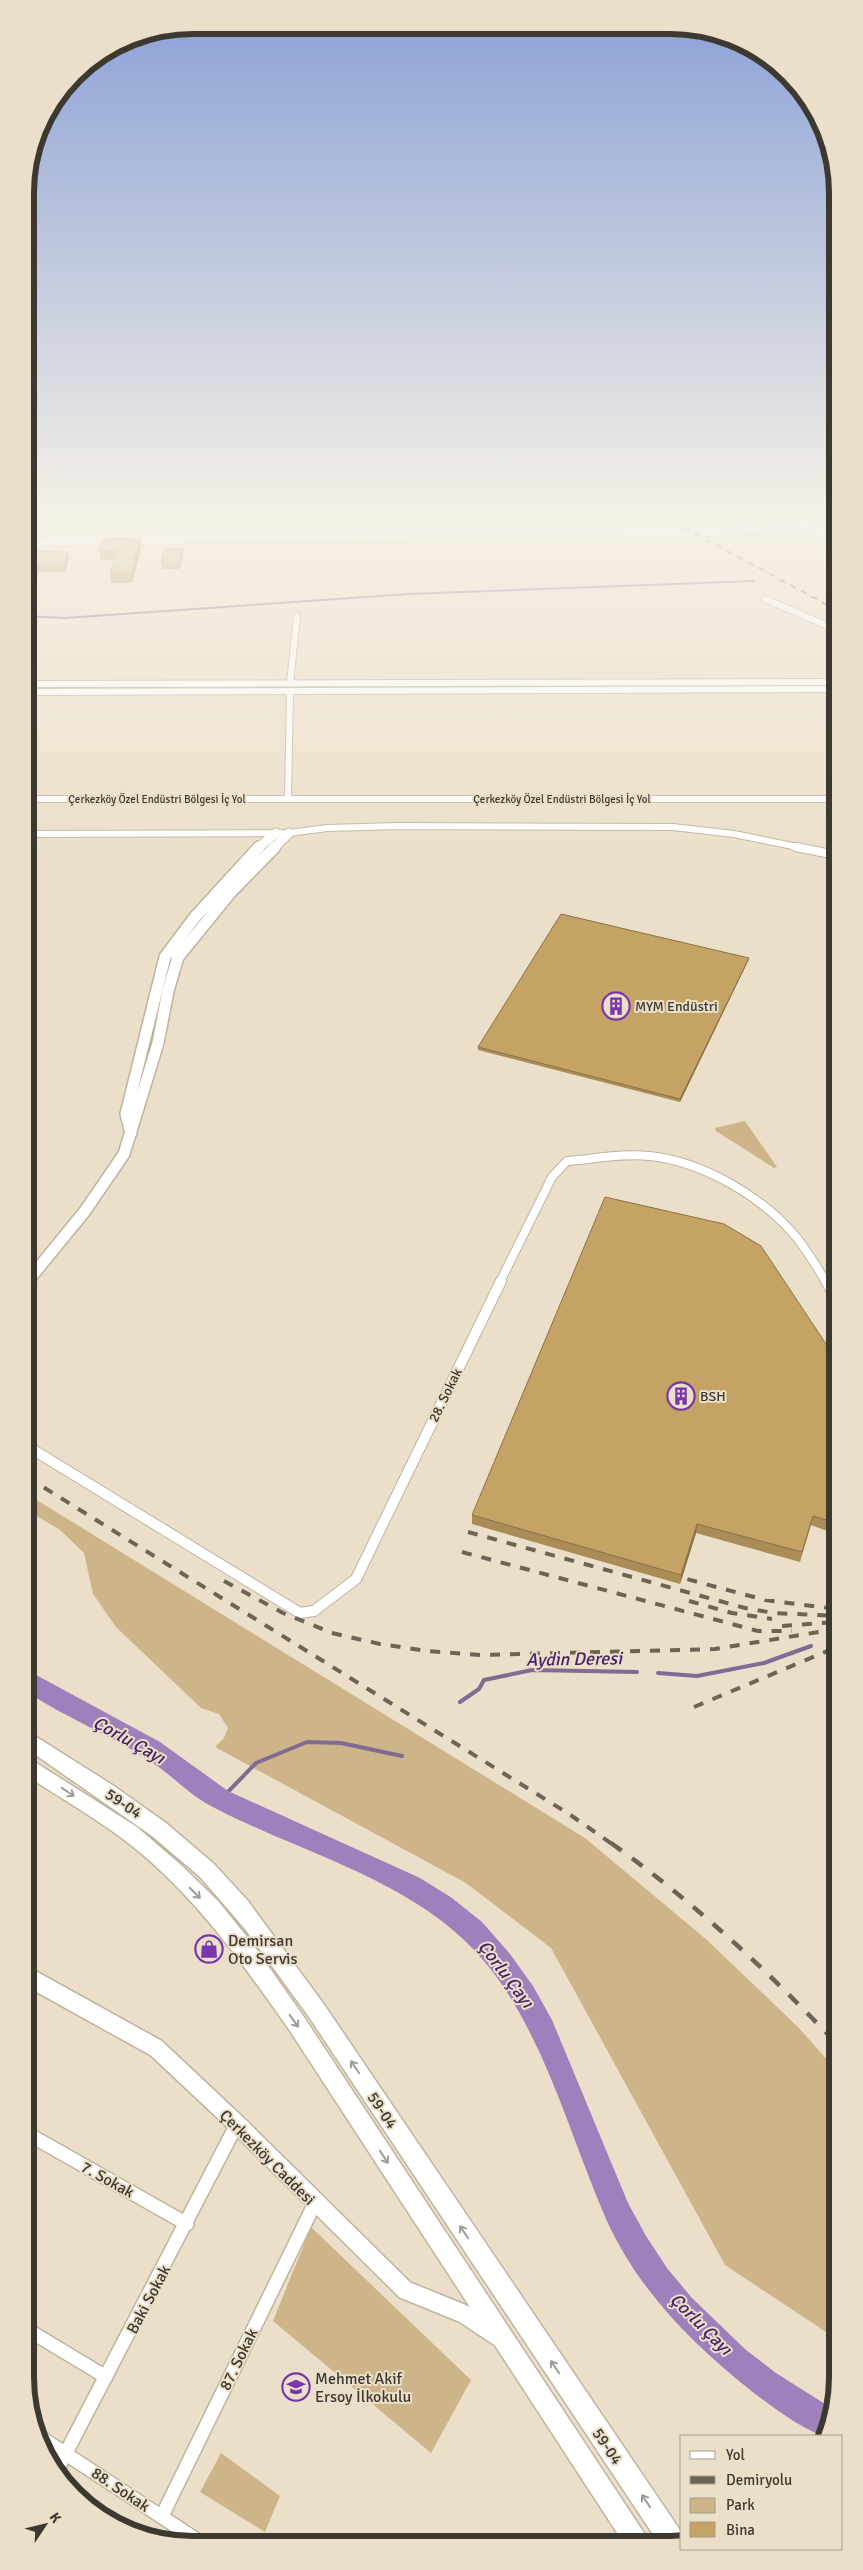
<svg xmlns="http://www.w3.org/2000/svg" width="863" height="2570" viewBox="0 0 863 2570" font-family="Signika,sans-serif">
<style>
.green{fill:#cdb589}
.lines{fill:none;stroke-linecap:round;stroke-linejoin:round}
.stream-far1{stroke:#816b92;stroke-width:2}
.stream{stroke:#816b92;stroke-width:4}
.river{fill:#9e81bc;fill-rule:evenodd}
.street-far3-casing{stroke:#bfb49f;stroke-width:8}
.street-far2-casing{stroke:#bfb49f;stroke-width:10}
.street-far1-casing{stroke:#bfb49f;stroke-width:12}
.street-casing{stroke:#bfb49f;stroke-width:16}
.secondary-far3-casing{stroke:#bfb49f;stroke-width:11}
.secondary-far2-casing{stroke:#bfb49f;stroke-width:14}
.secondary-far1-casing{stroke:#bfb49f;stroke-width:17}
.secondary-casing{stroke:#bfb49f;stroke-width:21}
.primary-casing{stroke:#bfb49f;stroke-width:3}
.street-far3{stroke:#fff;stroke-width:6}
.street-far2{stroke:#fff;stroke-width:8}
.street-far1{stroke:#fff;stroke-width:10}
.street{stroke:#fff;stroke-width:13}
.secondary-far3{stroke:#fff;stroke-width:9}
.secondary-far2{stroke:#fff;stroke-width:11}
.secondary-far1{stroke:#fff;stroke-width:14}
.secondary{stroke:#fff;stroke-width:18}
.primary{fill:#fff;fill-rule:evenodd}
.rail-far2{stroke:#6b6558;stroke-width:2;stroke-dasharray:6 6;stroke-linecap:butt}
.rail-far1{stroke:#6b6558;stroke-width:4;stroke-dasharray:10 10;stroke-linecap:butt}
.rail{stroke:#6b6558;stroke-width:4.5;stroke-dasharray:13 13;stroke-linecap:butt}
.wall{fill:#a98c56}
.shaded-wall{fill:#8a7246}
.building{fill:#c5a364;stroke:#8a7246}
.oneway{stroke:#9e9c98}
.labels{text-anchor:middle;stroke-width:4;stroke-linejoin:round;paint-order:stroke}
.far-street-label{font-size:11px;fill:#3d3930;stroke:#ebdfc9}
.poi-label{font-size:14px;fill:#3d3930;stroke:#ebdfc9;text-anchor:start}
.street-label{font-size:14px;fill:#3d3930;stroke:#ebdfc9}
.near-street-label{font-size:16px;fill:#3d3930;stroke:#ebdfc9}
.near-poi-label{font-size:16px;fill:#3d3930;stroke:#ebdfc9;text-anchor:start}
.near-water-label{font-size:18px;font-style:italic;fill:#492168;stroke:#ebdfc9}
.rim{fill:none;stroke:#3d3930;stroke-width:6}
</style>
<rect width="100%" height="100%" fill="#ebdfc9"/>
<path class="green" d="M448 511H631L648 525H598L590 515H570L560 525 450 526Z
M745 1121 777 1167 774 1168 716 1131 715 1128Z
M27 1494 585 1838 707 1940 799 2028 837 2071 838 2340 725 2265 551 1948 466 1883 215 1747 224 1738 228 1728 219 1714 201 1708 116 1627 93 1594 84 1553 60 1530 27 1510Z
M311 2227 471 2380 431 2453 273 2321Z
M221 2453 280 2496 265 2532 200 2492Z"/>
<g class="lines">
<path class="stream-far1" d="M26 616 65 618 409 594 754 581"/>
<path class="stream" d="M658 1673 697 1676 764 1663 811 1646
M460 1702 479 1689 484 1680 532 1670 637 1672
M221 1799 256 1763 307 1742 341 1743 402 1756"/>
<path class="river" d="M27 1670 160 1742 228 1791 420 1878 452 1898 482 1922 510 1954 533 1986 552 2020 628 2203 646 2236 667 2268 691 2297 746 2350 776 2373 833 2409 826 2436C808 2434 765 2402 749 2389 691 2343 638 2289 607 2221 570 2137 548 2046 493 1972 424 1881 307 1857 211 1806 188 1794 170 1773 147 1759 109 1734 66 1718 27 1692Z"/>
<g class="street-far3-casing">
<path id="street-far3" d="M287 511V536
M765 599 835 629
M290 683 297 616
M26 684 835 682
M26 692 835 689
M26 799H836
M288 799 290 691
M26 834 289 833 327 828 398 826 673 827 734 834 802 848"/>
</g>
<g class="street-far2-casing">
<path id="street-far2" d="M796 847 836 855
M500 1282 552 1177 567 1161C594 1159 623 1153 650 1156 704 1162 763 1197 797 1238 808 1252 817 1267 826 1282"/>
</g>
<g class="street-far1-casing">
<path id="street-far1" d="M826 1281 836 1298
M27 1446 300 1613 314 1611 356 1579 501 1281"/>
</g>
<g class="street-casing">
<path id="street" d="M28 2134 187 2224
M28 2330 106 2377
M37 2435 200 2542
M56 2472 237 2124
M162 2516 315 2203"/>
</g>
<g class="secondary-far3-casing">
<path id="secondary-far3" d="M793 511 808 526 829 540
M26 542 297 536 678 533 808 526
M258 848 276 833
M274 848 289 833"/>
</g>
<g class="secondary-far2-casing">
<path id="secondary-far2" d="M131 1133 126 1114 165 957 195 917 259 847
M27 1282 85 1211 124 1154 158 1043 168 991 178 957 230 893 275 847"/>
</g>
<g class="secondary-far1-casing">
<path id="secondary-far1" d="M27 1283 28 1281"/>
</g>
<g class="secondary-casing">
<path id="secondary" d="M28 1977 156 2048 237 2124 405 2290 464 2314 497 2336"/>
</g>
<g class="primary-casing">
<path id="primary" d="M27 1731 114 1786 166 1823 214 1864 248 1901 323 2003 682 2533V2542H658L309 2017 245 1929 200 1877 152 1836 27 1749Z
M27 1757 137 1827 181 1865 218 1901 252 1943 304 2017 650 2542H623L290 2031C241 1961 192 1891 123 1839 92 1816 59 1797 27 1776Z"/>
</g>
<use href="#street-far3" class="street-far3"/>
<use href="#street-far2" class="street-far2"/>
<use href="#street-far1" class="street-far1"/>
<use href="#street" class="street"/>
<use href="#secondary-far3" class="secondary-far3"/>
<use href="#secondary-far2" class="secondary-far2"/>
<use href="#secondary-far1" class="secondary-far1"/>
<use href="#secondary" class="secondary"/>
<use href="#primary" class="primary"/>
<path class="rail-far2" d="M653 511 835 609"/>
<path class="rail-far1" d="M27 1477 569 1814 612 1844
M468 1532 745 1608 774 1613 837 1616
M462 1552 758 1631H792
M668 1574 765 1600 837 1609
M224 1581 283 1613 332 1633 380 1644 427 1651 481 1655 715 1649 837 1629
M689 1601 732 1613 772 1619
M782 1626 837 1622
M694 1707 837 1647"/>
<path class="rail" d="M611 1843C694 1902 767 1970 837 2044"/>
</g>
<path class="wall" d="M269 511V520L193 523 192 514Z
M140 539 141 548 132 583H111L110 574 115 560H101L99 551Z
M183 549V555L180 569H162L161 563Z
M26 551 69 558 65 572H38L35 585H26Z
M749 958 748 961 680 1102 478 1050V1047Z
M836 1508 830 1532 811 1525 800 1562 696 1533 680 1584 472 1524V1515Z"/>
<path class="shaded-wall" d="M140 539 141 548 132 583 131 574Z
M183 549V555L180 569V563Z
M68 552 69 558 65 572 64 566Z
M37 566 38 572 35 585 34 579Z
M749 958 748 961 680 1102V1099Z
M697 1524 696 1533 680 1584 681 1575Z"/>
<path class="building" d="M192 511H268V512L192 514Z
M103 538 140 539 131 574H110L117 551H99Z
M164 549H183L180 563H161Z
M26 551 68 552 64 566H37L34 579H26Z
M561 914 749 958 680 1099 478 1047Z
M605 1197 724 1224 761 1246 836 1359V1507L833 1522 813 1516 802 1552 697 1524 681 1575 472 1515Z"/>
<defs><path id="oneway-shaft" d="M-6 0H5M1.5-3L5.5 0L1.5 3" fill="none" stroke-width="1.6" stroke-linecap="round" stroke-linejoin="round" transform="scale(1.25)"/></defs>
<g class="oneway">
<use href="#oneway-shaft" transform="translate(68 1792) rotate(34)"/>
<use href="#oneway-shaft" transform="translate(195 1893) rotate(45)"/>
<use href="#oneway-shaft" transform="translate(294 2021) rotate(55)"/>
<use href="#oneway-shaft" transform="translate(355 2067) rotate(-124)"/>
<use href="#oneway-shaft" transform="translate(384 2157) rotate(57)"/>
<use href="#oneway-shaft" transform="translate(464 2232) rotate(-124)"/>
<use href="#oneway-shaft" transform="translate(555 2367) rotate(-124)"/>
<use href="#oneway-shaft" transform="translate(646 2501) rotate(-124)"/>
</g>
<linearGradient id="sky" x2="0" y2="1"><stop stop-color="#8aa0d6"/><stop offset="0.59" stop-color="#f6f1e7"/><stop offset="1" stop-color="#f6f1e7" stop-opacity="0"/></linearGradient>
<rect width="863" height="871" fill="url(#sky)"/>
<defs>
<g id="building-ring" transform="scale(1.4375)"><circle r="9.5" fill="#ebdfc9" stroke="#7836aa" stroke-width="1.5"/><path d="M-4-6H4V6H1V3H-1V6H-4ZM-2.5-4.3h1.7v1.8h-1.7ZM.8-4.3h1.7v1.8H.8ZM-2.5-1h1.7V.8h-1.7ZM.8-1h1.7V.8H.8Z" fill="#7836aa"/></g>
<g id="shop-ring" transform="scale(1.4375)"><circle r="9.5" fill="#ebdfc9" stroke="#7836aa" stroke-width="1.5"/><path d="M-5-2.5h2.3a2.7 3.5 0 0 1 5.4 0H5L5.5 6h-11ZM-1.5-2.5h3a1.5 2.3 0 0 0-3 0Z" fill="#7836aa"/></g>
<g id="school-ring" transform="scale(1.4375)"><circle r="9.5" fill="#ebdfc9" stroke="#7836aa" stroke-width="1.5"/><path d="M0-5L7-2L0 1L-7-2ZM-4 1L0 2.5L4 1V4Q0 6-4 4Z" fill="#7836aa"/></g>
</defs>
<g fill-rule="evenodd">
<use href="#building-ring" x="616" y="1006"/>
<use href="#building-ring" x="681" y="1396"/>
<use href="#shop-ring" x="209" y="1949"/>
<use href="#school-ring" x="296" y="2387"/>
</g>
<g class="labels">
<g class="far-street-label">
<text x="157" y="803">Çerkezköy Özel Endüstri Bölgesi İç Yol</text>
<text x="562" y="803">Çerkezköy Özel Endüstri Bölgesi İç Yol</text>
</g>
<g class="poi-label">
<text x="635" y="1011">MYM Endüstri</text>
<text x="700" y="1401">BSH</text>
</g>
<g class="street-label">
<text transform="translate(445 1395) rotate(-64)" y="5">28. Sokak</text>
</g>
<g class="near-street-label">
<text transform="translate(124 1803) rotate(34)" y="6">59-04</text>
<text transform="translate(383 2110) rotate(56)" y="6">59-04</text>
<text transform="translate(268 2157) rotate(45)" y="6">Çerkezköy Caddesi</text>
<text transform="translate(108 2179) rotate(29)" y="6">7. Sokak</text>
<text transform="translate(148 2299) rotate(-62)" y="6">Baki Sokak</text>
<text transform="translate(238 2359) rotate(-64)" y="6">87. Sokak</text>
<text transform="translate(608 2446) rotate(56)" y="6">59-04</text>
<text transform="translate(121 2489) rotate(34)" y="6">88. Sokak</text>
</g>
<g class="near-poi-label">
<text x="228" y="1946">Demirsan<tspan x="228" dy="18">Oto Servis</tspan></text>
<text x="315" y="2384">Mehmet Akif<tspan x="315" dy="18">Ersoy İlkokulu</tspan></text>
</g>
<g class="near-water-label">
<text transform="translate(574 1659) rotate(-1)" y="6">Aydın Deresi</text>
<text transform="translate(129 1740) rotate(29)" y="6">Çorlu Çayı</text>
<text transform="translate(506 1974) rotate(53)" y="6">Çorlu Çayı</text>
<text transform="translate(701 2324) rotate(45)" y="6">Çorlu Çayı</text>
</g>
</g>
<path d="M0 0H863V2570H0ZM193 34H670A159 159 0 0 1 829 193V2377A159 159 0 0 1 670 2536H193A159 159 0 0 1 34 2377V193A159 159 0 0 1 193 34Z" fill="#ebdfc9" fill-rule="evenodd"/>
<path class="rim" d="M193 34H670A159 159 0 0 1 829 193V2377A159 159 0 0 1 670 2536H193A159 159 0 0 1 34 2377V193A159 159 0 0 1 193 34Z"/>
<rect x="680" y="2435" width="162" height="115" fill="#ebdfc9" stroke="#a59d8c"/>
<rect x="690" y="2451" width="25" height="8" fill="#ffffff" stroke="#a59d8c"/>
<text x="726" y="2460" font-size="15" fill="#3d3930">Yol</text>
<rect x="690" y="2476" width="25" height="8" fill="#6b6558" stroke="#a59d8c"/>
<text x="726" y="2485" font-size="15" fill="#3d3930">Demiryolu</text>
<rect x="690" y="2498" width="25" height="15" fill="#cdb589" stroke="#a59d8c"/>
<text x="726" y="2510" font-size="15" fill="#3d3930">Park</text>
<rect x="690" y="2522" width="25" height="15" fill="#c5a364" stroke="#a59d8c"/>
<text x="726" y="2535" font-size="15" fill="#3d3930">Bina</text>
<g transform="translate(45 2525) rotate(55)" stroke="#ebdfc9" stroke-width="4" paint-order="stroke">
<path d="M0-4L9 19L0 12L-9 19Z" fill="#3d3930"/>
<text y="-8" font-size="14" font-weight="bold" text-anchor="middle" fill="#3d3930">K</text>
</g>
</svg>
